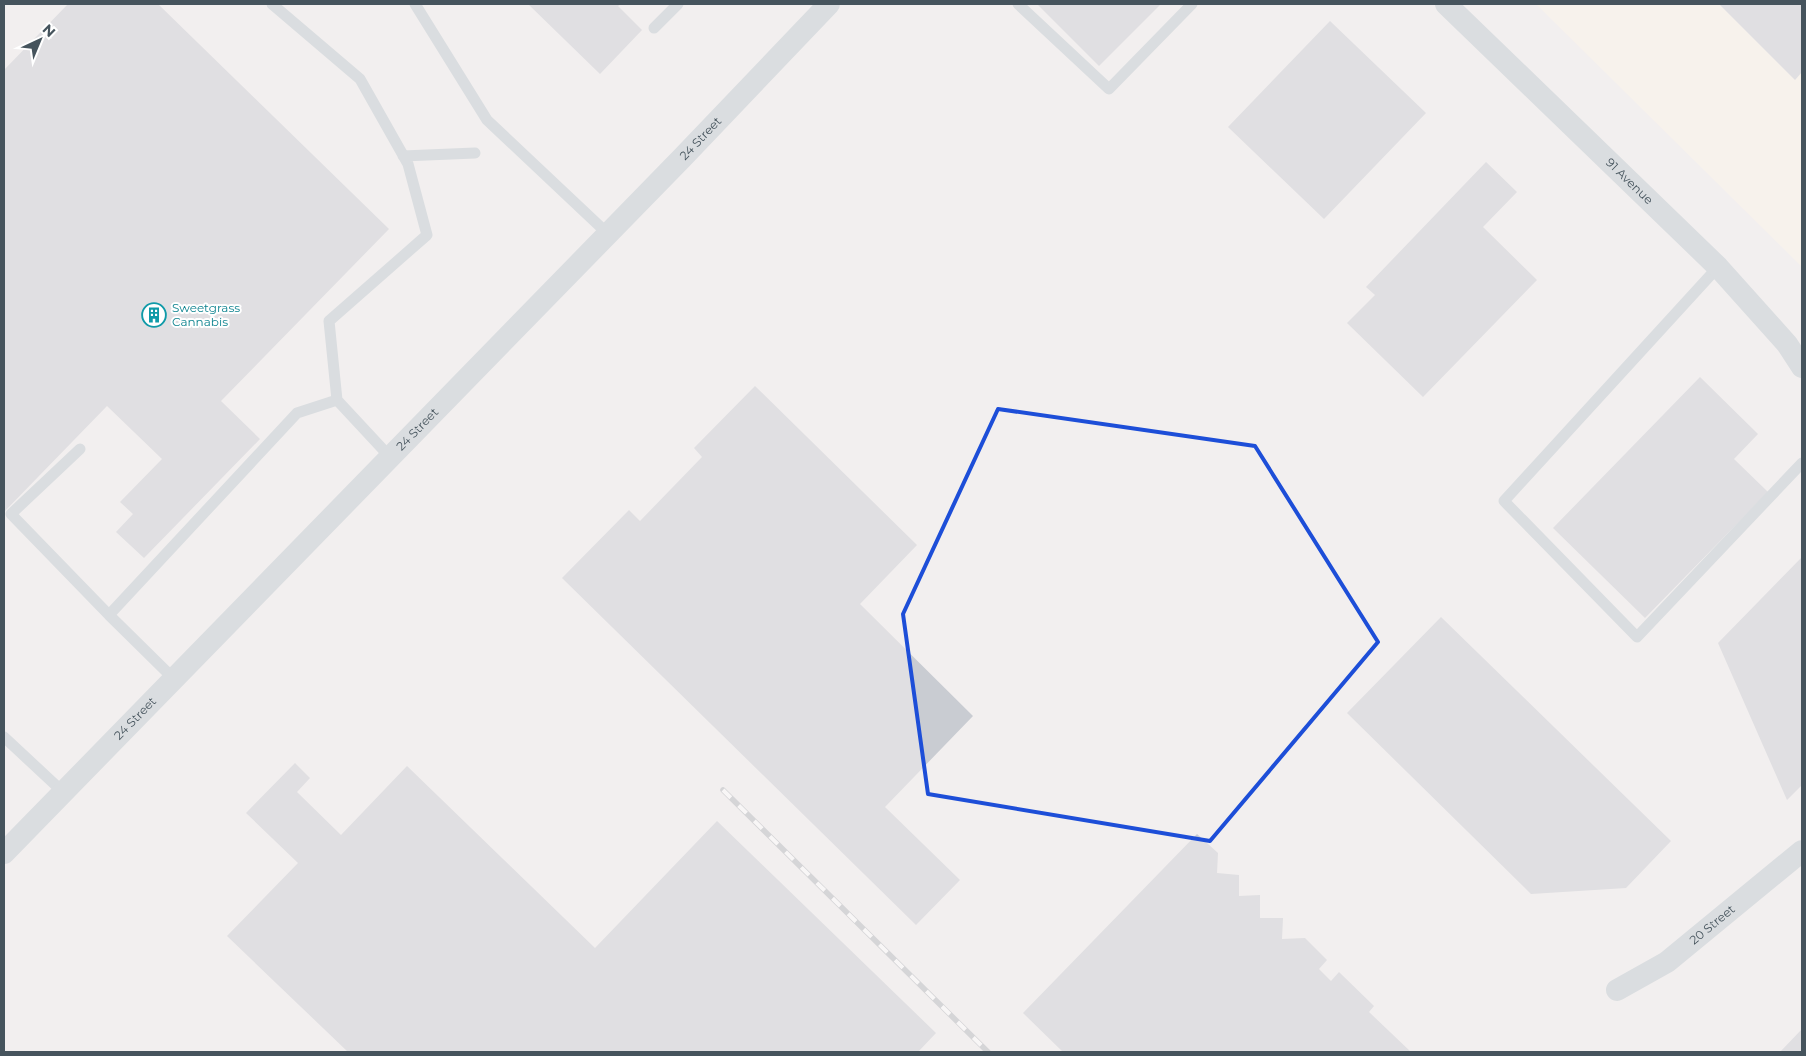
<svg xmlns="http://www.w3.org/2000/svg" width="1806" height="1056" viewBox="0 0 1806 1056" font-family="Montserrat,sans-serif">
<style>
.commercial{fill:#fdf5e8}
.building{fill:#c9ccd2}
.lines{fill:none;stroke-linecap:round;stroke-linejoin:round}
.lane{stroke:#bcc8ce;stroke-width:11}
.street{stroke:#bcc8ce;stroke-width:22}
.rail-casing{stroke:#b1b5ba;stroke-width:5.5}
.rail{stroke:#fff;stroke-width:4;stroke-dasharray:11;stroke-linecap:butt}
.marked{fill:none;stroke:#1d4ed8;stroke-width:4;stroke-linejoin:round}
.labels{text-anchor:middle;stroke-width:4;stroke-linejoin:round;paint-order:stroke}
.street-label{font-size:12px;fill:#46545d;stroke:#fff}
.culture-label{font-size:12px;fill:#0d838f;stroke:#fff;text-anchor:start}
</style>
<rect width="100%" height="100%" fill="#f2efef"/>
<path class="commercial" d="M1536 4H1802V267Z"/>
<path class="building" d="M68 4H158L389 229 221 401 260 439 144 558 116 532 133 514 120 502 162 459 107 406 4 512V70Z
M528 4H621L618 6 642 30 600 74Z
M1037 4H1161L1099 66Z
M1719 4H1802V72L1795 80Z
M1330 21 1426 113 1324 219 1228 127Z
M1486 162 1517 192 1483 227 1537 280 1423 397 1347 323 1375 295 1366 287Z
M1700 377 1758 434 1734 459 1768 492 1645 618 1553 528Z
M755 386 917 545 860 604 973 716 885 807 960 880 916 925 562 578 629 510 640 521 702 457 694 448Z
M1802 557V785L1787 800 1718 643Z
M1441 617 1671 841 1626 888 1531 894 1347 713Z
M295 763 310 778 297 792 341 835 407 766 595 948 717 821 936 1033 918 1052H348L227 936 298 863 246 813Z
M1197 834 1218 853 1217 873 1239 875V896L1260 895V918H1283L1282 939 1305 938 1327 960 1319 969 1331 981 1339 972 1374 1006 1369 1012 1411 1052H1063L1023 1013Z
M1802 1029V1052H1780Z"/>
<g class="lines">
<path class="lane" d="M272 4 360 79 408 164 427 235 329 321 337 400 390 457
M415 4 487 120 608 234
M1018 4 1109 89 1192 4
M654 28 678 4
M403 156 475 153
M1718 267 1504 501 1637 637 1802 463
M80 449 11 514 109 615
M174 679 109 615 297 413 337 400
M4 737 63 792"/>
<g class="street">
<path id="s1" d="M1446 4 1718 267 1787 344 1802 367"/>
<path id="s2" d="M4 853 682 158 829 4"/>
<path id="s3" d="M1617 990 1667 962 1802 851"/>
</g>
<g class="rail-casing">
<path id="rail" d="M723 790 988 1052"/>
</g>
<use href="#rail" class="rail"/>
</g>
<path d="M0 0H1806V1056H0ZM998 409 1255 446 1378 642 1210 841 928 794 903 614Z" fill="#f2efef" fill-opacity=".55" fill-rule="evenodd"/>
<path class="marked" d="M998 409 1255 446 1378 642 1210 841 928 794 903 614Z"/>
<defs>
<g id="building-ring" transform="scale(1.25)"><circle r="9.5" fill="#fff" stroke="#0f9aa8" stroke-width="1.5"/><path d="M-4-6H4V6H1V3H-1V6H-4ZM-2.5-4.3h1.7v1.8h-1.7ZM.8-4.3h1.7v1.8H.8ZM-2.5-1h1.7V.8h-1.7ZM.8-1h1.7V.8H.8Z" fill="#0f9aa8"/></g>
</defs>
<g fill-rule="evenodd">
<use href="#building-ring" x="154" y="315"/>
</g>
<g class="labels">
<g class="street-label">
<text dy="4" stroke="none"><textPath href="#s2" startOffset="998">24 Street</textPath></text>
<text dy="4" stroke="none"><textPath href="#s1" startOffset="255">91 Avenue</textPath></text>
<text dy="4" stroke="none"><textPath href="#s2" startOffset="592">24 Street</textPath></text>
<text dy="4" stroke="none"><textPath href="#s2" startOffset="188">24 Street</textPath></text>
<text dy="4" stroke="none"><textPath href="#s3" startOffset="116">20 Street</textPath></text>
</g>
<g class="culture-label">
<text x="172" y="312">Sweetgrass<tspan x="172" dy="14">Cannabis</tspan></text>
</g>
</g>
<rect width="1806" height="1056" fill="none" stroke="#46545d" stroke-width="10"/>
<g transform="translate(40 40) rotate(44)" stroke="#ffffff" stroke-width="4" paint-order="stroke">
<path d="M0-4L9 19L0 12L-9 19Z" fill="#46545d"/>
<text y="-8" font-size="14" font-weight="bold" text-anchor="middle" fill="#46545d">N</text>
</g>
</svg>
